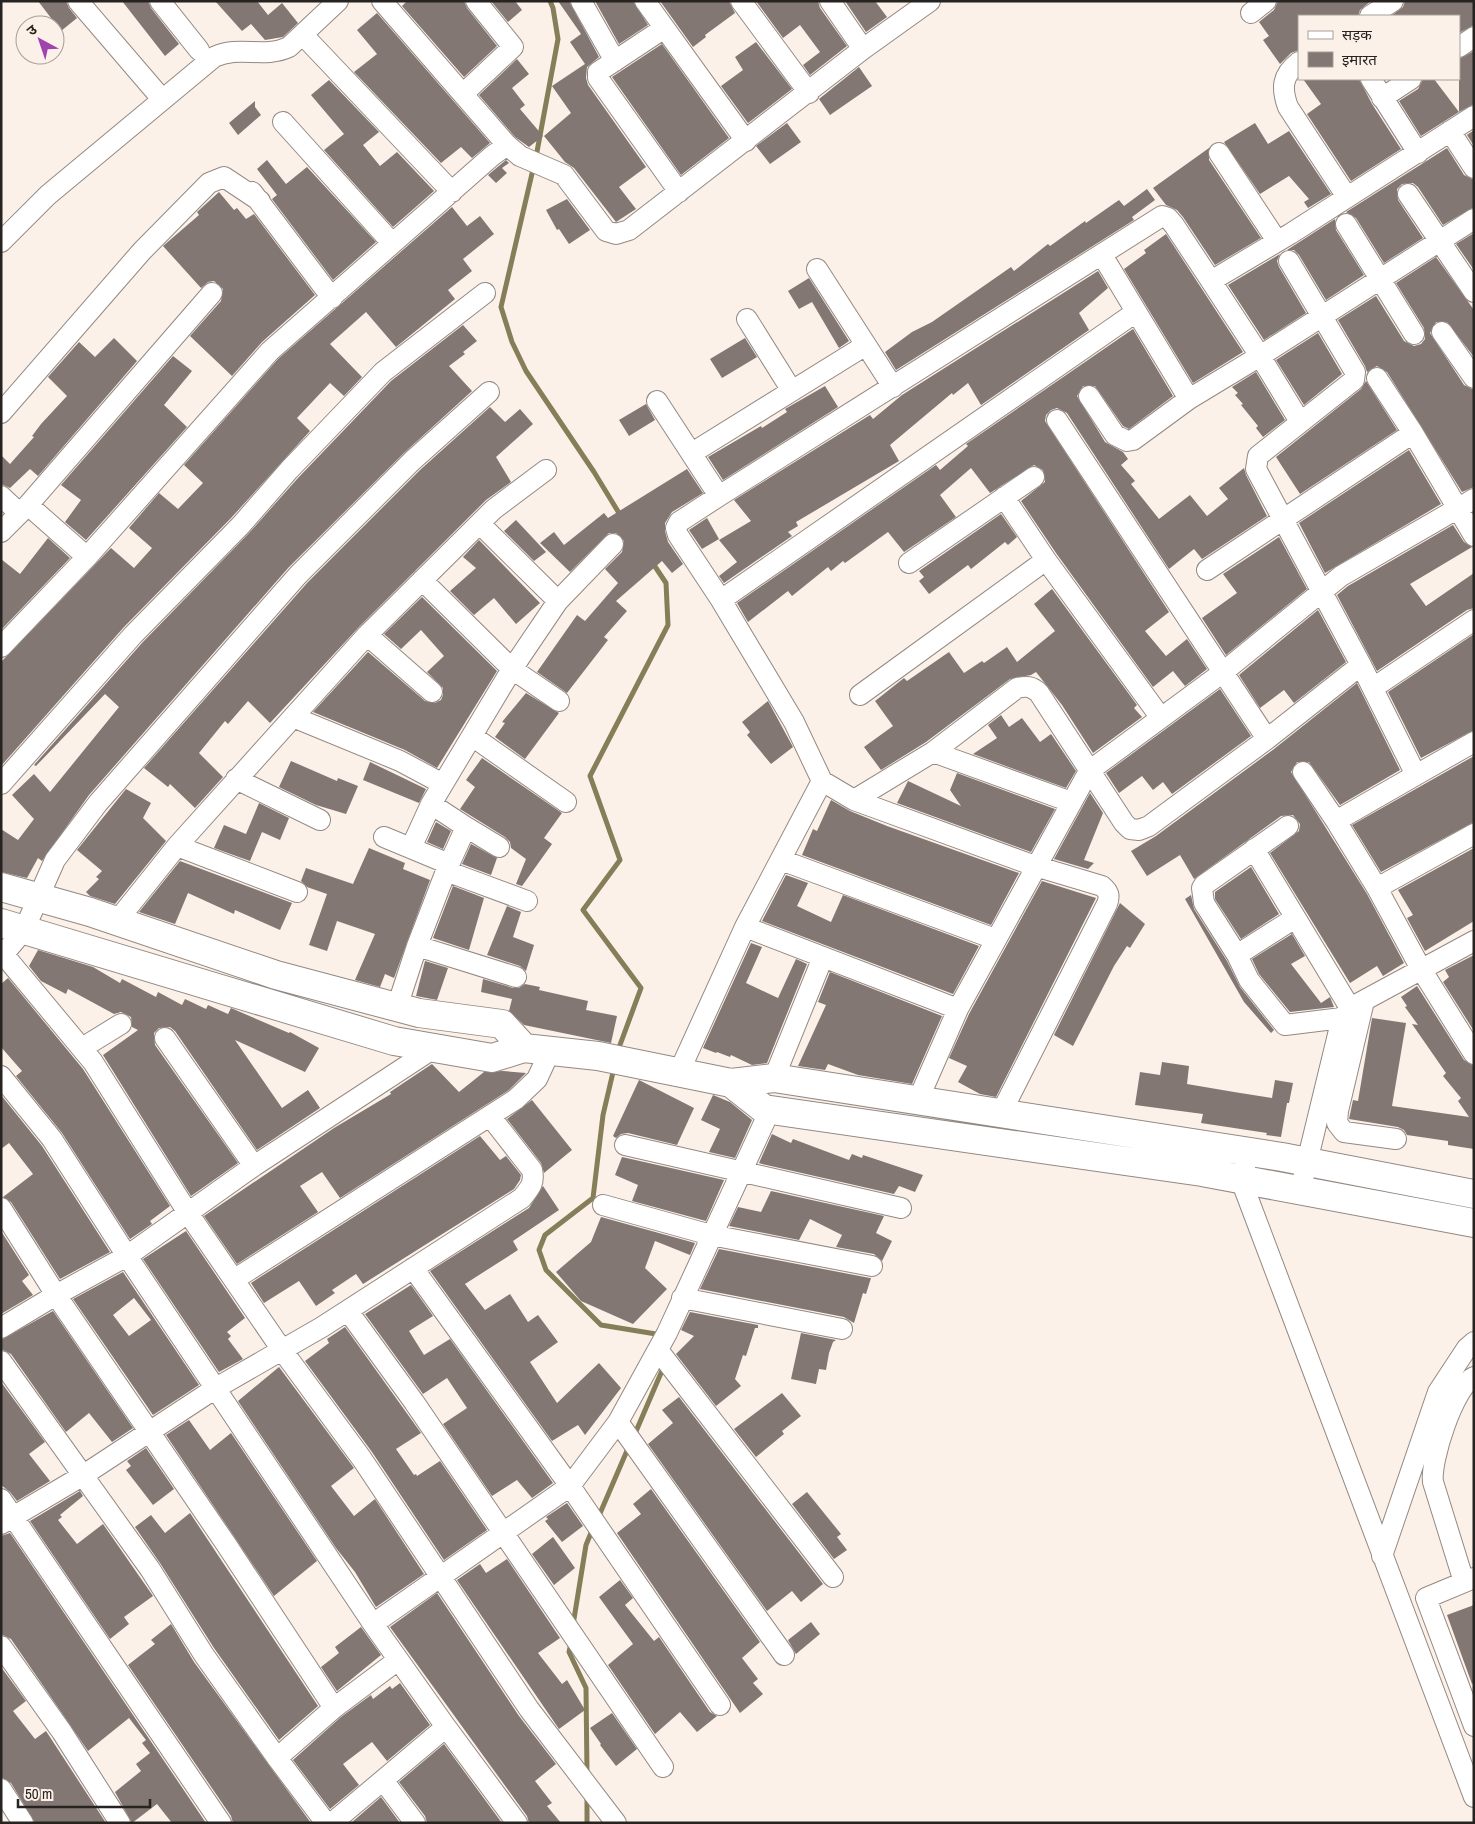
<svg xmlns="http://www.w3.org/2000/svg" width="1475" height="1824" viewBox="0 0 1475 1824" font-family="'Archivo Narrow','Noto Sans Devanagari',sans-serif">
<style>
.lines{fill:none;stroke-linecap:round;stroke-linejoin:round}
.stream{stroke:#867d59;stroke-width:5}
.building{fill:#837773;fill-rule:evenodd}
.minor-casing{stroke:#938982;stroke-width:22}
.secondary-casing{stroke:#938982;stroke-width:30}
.minor{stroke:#fff;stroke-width:20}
.secondary{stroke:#fff;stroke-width:28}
</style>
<rect width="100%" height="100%" fill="#fcf1e9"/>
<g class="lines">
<path class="stream" d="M536 157 558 39 553 8 550 1
M534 165 501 307 512 342 526 371 594 472 622 518
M617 1053 641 988 583 910 620 860 590 776 668 625 666 583 652 562
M614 1068 603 1115 593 1198 545 1235 539 1250 546 1270 601 1325 656 1334 661 1337
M634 1436 664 1366
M598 1518 629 1446
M573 1625 586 1545 593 1528
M571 1643 569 1652 586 1688 587 1773
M587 1794V1823"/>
</g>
<path class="building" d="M38 1H66L69 8 77 18 61 31Z
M122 1H148L151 8 179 44 165 56Z
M215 1H257L268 15 282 3 298 23 283 37 265 40 251 24 242 31Z
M407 1H464L467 8 497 46 464 77 402 6Z
M491 1H515L522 10 508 22Z
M558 1H569L599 57 587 67 586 78 588 85 646 167 619 187 636 209 616 222 574 168 565 162 544 136 571 113 552 86 585 64 570 42 581 34Z
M595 1H633L648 25 619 44Z
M660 1H729L735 13 705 35 706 37 693 47Z
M756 1H818L820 8 847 46 810 75 803 65 820 52 800 25 783 38Z
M845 1H875L887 17 866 32Z
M1278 1H1371L1360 10 1358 16H1299V50L1291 53 1280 64 1263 40 1269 36 1259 22 1274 10Z
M1405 1H1474V25L1459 33V16H1391L1403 7Z
M377 13 490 143 472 158 461 147 441 163 354 72 377 54 357 30Z
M756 42 792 89 748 123 721 86 743 70 735 57Z
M662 44 729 138 681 175 612 77Z
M1474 51V104L1459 112V59Z
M517 59 529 74 512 88 525 105 520 109 543 136 529 147 515 137 479 95Z
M859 67 872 86 830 115 819 99Z
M1303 79H1359L1372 104 1401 149 1351 181 1307 114 1321 104Z
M1423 79H1434L1459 112 1421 136 1399 101 1418 89Z
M329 80 379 132 363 145 380 166 397 152 434 191 393 227 324 150 344 134 311 95Z
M255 101V107L261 115 238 135 229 123Z
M787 123 801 142 770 164 756 146Z
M1255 123 1268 144 1289 131 1331 194 1308 208 1304 202 1309 199 1289 176 1260 194 1224 142Z
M1474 130V146L1467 135Z
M1209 148V160L1261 238 1215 265 1183 217 1177 210 1166 205 1153 188Z
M1447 148 1464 175 1474 180V207L1443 225 1418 187 1413 183 1402 184 1397 189 1398 200 1423 238 1384 263 1356 218 1346 212Z
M267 160 286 184 307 167 376 242 333 280 272 199 277 195 257 169Z
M506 160 509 163 502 168 507 173 496 183 488 175Z
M1147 189 1155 200 1132 217 1134 220 896 370 885 352 912 332 932 322 1011 267 1014 271 1048 244 1050 246 1085 221 1086 223 1119 200 1124 206Z
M219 192 234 210 237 208 246 219 254 214 315 295 262 342 232 376 190 336 221 301 223 289 214 281 208 282 201 288 163 246 199 215 197 212Z
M567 199 590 230 569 244 559 229 557 230 546 210Z
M452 207 467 226 480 216 494 234 463 259 472 271 448 290 455 299 396 347 366 312 330 344 362 377 344 396 330 383 297 418 310 431 232 517 124 627 1 766V662L111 548 134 568 152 548 129 528 159 493 178 509 203 483 184 465 278 359Z
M1335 219 1336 230 1364 275 1326 300 1299 255 1294 250H1287Z
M1474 233V270L1456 244Z
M1166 234 1243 352 1193 383 1124 269 1146 253 1144 250Z
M1280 254 1277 261 1279 267 1306 313 1264 340 1228 285Z
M1436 257 1474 310V357L1447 322H1436L1430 333 1464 385 1474 390V487L1462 492 1387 372 1377 366 1367 372 1365 366 1338 320 1376 296 1404 341 1414 346 1421 344 1425 339 1424 328 1396 283Z
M1098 271 1108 288 1079 313 1089 330 981 405 968 383 953 395 952 393 890 445 899 461 796 522 798 526 788 532 792 536 724 583 719 576 737 562 719 540 751 521 734 500 870 415 873 419 902 395Z
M809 278 849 341 839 348 812 302 799 309 788 291Z
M463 325 477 341 463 352 465 354 449 366 472 391 404 453 289 567 89 795 42 861 38 858 27 878 1 872V829L18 840 34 819 12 795 34 774 50 792 119 707 105 694 36 766 34 765 142 643 249 533 298 478 391 381Z
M1133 329 1173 396 1129 429 1123 426 1095 386H1083L1077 396 1105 442 1123 452 1128 459 1121 465 1135 481 1131 484 1159 519 1190 495 1207 516 1228 499 1219 488 1244 468 1246 475 1267 516 1202 559 1194 549 1169 569 1067 413 1057 408 1051 410 1046 415 1045 421 1169 612 1145 631 1166 656 1187 639 1207 669 1185 686 1173 671 1153 687 1056 553 1021 501 1045 482 1043 470 1034 465 990 493 971 468 940 495 956 517 904 552 888 532 845 563 843 561 831 571 828 567 792 596 788 591 748 622 737 603 936 465 940 470 968 446 966 444Z
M1318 333 1342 374 1304 405 1276 360Z
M114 338 137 361 38 476 30 469 10 488 1 484V455L10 464 34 437 32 436 41 424 67 396 48 377 79 342 95 357Z
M745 338 757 357 722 378 710 359Z
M173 356 192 371 164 405 187 427 86 540 65 522 81 500 61 485Z
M1256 372 1285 420 1263 437 1256 428 1258 426 1241 405 1243 404 1235 395 1238 393 1232 387Z
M1366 381 1397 430 1300 494 1276 457 1361 389Z
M825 386 838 407 723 480 708 457 761 426 762 428 787 412 785 409Z
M646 404 655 420 629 436 619 420Z
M490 407 505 422 520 409 533 424 496 457 511 482 486 500 359 627 270 723 248 701 228 724 225 721 199 753 223 777 195 808 170 784 168 787 144 768 307 583 420 470Z
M1409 450 1441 504 1325 573 1299 523Z
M687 469 703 493 672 512 665 523V531L668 542 683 564 672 573 662 561 616 601 627 611 604 637 608 640 567 693 537 672 577 615 585 621 618 583 605 569 622 552 624 541 616 533H609L570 572 540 543 554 532 564 545 604 513 608 518Z
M1001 514 1017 537 1008 545 1005 542 971 569 968 565 929 594 919 581 924 577 919 571Z
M707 518 719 539 702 549 689 530Z
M516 520 546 552 534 561 504 531Z
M1453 525 1464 542 1472 547 1410 584 1426 606 1474 573V608L1467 610 1377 671 1337 595 1348 586Z
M1279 537 1307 589 1226 655 1202 618 1237 593 1223 574Z
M48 538 70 558 1 630V559L20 574Z
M479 540 540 603 516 624 494 598 474 615 450 591 476 568 463 557Z
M1052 589 1137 705 1134 708 1142 717 1093 753 1062 705 1036 672 1031 675 1010 679 926 742 881 770 864 747 893 726 875 701 904 678 907 681 949 652 964 673 982 661 984 663 1007 647 1017 662 1055 631 1034 604Z
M422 597 497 671 437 768 405 750 313 712 368 652 425 701 435 703 441 700 443 695V688L427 672 444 656 421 630 401 649 384 634Z
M1318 610 1346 662 1294 703 1284 690 1260 708 1239 675Z
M1474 634V730L1421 758 1388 692Z
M1357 683 1400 770 1340 805 1309 762H1297L1291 772 1367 894 1404 963 1383 976 1377 966 1350 983 1270 853 1299 831 1300 824 1293 815 1281 816 1194 879 1180 855 1147 876 1131 851 1156 836 1274 749Z
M1220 689 1251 736 1172 794 1163 782 1153 790 1142 776 1119 793 1106 773Z
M526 693 559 713 525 759 495 737 505 723 502 722Z
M768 701 793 747 771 764 747 735 750 732 742 722Z
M1001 715 1009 727 1022 718 1040 742 1051 734 1076 771 1066 788 973 754 997 738 988 725Z
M1474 756V822L1381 872 1352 825Z
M482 758 562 813 544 838 552 844 522 886 516 884 526 859 511 848 510 842 505 837 460 809 475 787 466 780Z
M291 761 337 781 338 778 358 786 346 814 316 805 279 787Z
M370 762 426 789 419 803 363 780Z
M957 773 1055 809 1031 852 897 803 908 781 961 806 950 790Z
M126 789 151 803 143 818 166 841 115 904 90 896 86 892 99 879 96 877 102 871 77 850Z
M1090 793 1103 813 1084 860 1094 863 1088 869 1054 859Z
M831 800 850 811 887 826 1019 873 991 925 802 855 813 829 817 831Z
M259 803 289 818 280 840 262 832 250 861 214 848 224 825 246 834Z
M436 822 451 831 443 849 427 842Z
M471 844 497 858 491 875 462 864Z
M369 848 405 863 403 869 430 880 394 978 385 974 380 987 355 980 375 934 337 921 327 951 309 945 327 894 307 887 301 881 306 868 353 884Z
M1474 848V921L1425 951 1407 918 1413 915 1398 890Z
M180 861 292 903 280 930 235 910 234 914 188 893 175 924 139 912Z
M1251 867 1279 914 1241 939 1215 899V892Z
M786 875 808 883 797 906 831 922 843 895 979 946 953 994 762 921Z
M1042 881 1096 898 996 1097 980 1094 958 1082 967 1066 949 1058 969 1014Z
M453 886 484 898 469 950 433 938Z
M1191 895 1194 909 1227 961 1240 987 1274 1030 1271 1033 1244 1002 1185 899Z
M1120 903 1145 924 1130 948 1127 946 1114 966 1073 1046 1054 1035Z
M507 906 521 912 513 937 534 945 526 971 520 966 487 955Z
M1292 934 1305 956 1291 964 1321 1003 1330 997 1334 1007 1290 1012 1259 974 1252 959Z
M751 943 762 947 746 983 778 998 796 959 807 964 767 1063 752 1065 731 1055 730 1057 717 1052 716 1053 703 1048Z
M38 950 93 967 120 983 122 979 156 997 158 992 182 1005 185 999 206 1009 208 1005 228 1014 231 1008 289 1033 290 1032 319 1048 305 1072 235 1040 282 1108 308 1090 320 1108 257 1150 175 1031 170 1027 159 1028 154 1033 155 1045 238 1163 191 1196 103 1055 138 1030 132 1027 131 1017 121 1012 114 1014 68 989 66 994 41 981 29 966Z
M1474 955V1031L1443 982 1449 977 1445 970Z
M425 961 448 968 437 1000 416 996Z
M830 972 942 1016 912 1084 858 1075 828 1064 825 1070 798 1066 826 1005 818 1002Z
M8 978 83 1069 170 1206 150 1221 152 1224 130 1239 62 1133 16 1076 22 1071 1 1047V984Z
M483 979 513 988H519L525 984 540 987 539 990 588 1001 586 1010 617 1016 611 1043 524 1025 509 1011 512 999 481 992Z
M1417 986 1464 1060 1474 1066V1149L1448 1145V1141L1407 1135 1404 1130 1398 1127 1349 1119 1353 1100 1358 1101 1372 1018 1406 1023 1392 1106 1469 1117 1458 1101 1461 1098 1443 1076 1446 1073 1412 1024 1418 1025 1405 1007 1407 1006 1401 997Z
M1162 1062 1189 1066 1187 1084 1234 1092 1272 1098 1275 1080 1293 1083 1289 1103H1287L1281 1137 1266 1135 1267 1133 1201 1123 1203 1114 1135 1105 1140 1072 1160 1075Z
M432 1064 459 1092 484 1072 503 1071 526 1073 509 1090 340 1198 322 1172 300 1186 318 1212 237 1264 204 1216 334 1128 391 1094 390 1092Z
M639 1080 694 1108 677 1145 628 1133 621 1134 616 1138 613 1136Z
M1 1095 42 1146 110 1252 60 1279 11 1202 3 1197 33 1174 9 1143 1 1149Z
M713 1095 730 1102 752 1120 735 1158 709 1152 720 1129 701 1120Z
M532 1100 572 1150 544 1173 541 1163 507 1119Z
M772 1134 791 1143 793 1139 849 1160 852 1154 862 1158 863 1155 923 1175 915 1192 899 1186 894 1194 762 1164 759 1163Z
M480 1136 500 1160 506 1156 521 1175 520 1180 514 1189 363 1284 356 1274 332 1290 335 1293 316 1306 299 1281 264 1303 251 1283Z
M622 1157 724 1180 706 1221 632 1201 638 1185 615 1175Z
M543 1186 559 1210 513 1241 518 1250 465 1284 485 1310 510 1294 528 1322 538 1315 558 1342 530 1362 557 1403 599 1363 621 1388 585 1435 578 1425 552 1441 430 1271 529 1208Z
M771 1191 884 1216 876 1233 892 1241 882 1261 874 1254 836 1247 842 1235 810 1219 799 1240 729 1226 738 1207 761 1212Z
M601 1217 695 1243 690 1255 655 1241 645 1268 667 1289 633 1324 581 1301 556 1272 591 1242Z
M1 1231 29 1275 22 1281 33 1295 1 1314Z
M186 1231 245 1318 227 1332 231 1336 228 1339 243 1359 219 1372 143 1259Z
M719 1249 870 1278H871L866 1294 863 1293 854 1323 844 1317 700 1289Z
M123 1272 199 1385 153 1415 73 1299ZM134 1298 151 1320 129 1336 113 1315Z
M411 1285 433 1316 409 1331 424 1355 450 1339 553 1483 532 1498 517 1480 492 1496 443 1424 467 1408 447 1378 423 1394 365 1314Z
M53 1311 133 1428 112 1442 89 1413 66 1432 11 1354 1 1349V1340Z
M690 1312 758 1325V1328H755L746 1356 743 1355 735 1379 741 1386 716 1406 676 1354 694 1336 681 1330Z
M345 1327 421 1433 396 1449 414 1475 416 1474 417 1476 440 1461 487 1530 444 1560 372 1452 305 1361 329 1343 327 1339Z
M801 1333 836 1340 833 1342 829 1353 826 1370 819 1369 816 1384 791 1379Z
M279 1367 354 1468 331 1486 354 1516 375 1499 424 1574 376 1607 355 1572 336 1548 238 1401Z
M1 1382 45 1442 29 1454 50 1481 17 1501 10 1492 1 1485Z
M782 1393 801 1416 782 1431 784 1434 756 1457 734 1429Z
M679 1397 823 1584 801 1602 792 1591 767 1611 648 1444 673 1423 662 1410Z
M189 1420 210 1450 231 1433 317 1561 274 1596 166 1435Z
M146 1448 174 1489 153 1505 126 1470 131 1466 127 1461Z
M651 1489 760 1642 742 1658 758 1679 753 1683 763 1694 740 1713 617 1533 641 1514 633 1504Z
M80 1491 83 1496 60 1515 62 1517 58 1520 77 1544 103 1524 153 1596 124 1617 129 1624 110 1639 30 1521Z
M807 1492 841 1534 837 1537 847 1550 834 1559 792 1504Z
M567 1503 583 1526 562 1542 545 1521 548 1519 546 1517Z
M190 1513 318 1706 279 1740 214 1648 160 1563 135 1527 151 1515 165 1533Z
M10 1533 206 1823H172L157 1804 132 1823 115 1792 141 1771 136 1764 150 1753 142 1743 146 1740 129 1718 88 1751 11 1639 1 1634V1536Z
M553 1537 575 1568 554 1585 532 1554Z
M507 1559 560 1638 538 1653 562 1684 567 1680 585 1710 559 1729 457 1580 480 1564 486 1573Z
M620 1580 633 1598 625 1605 654 1641 659 1637 710 1712 717 1716 697 1732 680 1712 655 1734 608 1665 633 1644 599 1597Z
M437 1593 519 1716 556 1764 535 1781 552 1803 547 1806 561 1823H529L527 1816 390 1627Z
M1474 1605V1683L1472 1684 1447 1615Z
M811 1622 820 1634 796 1654 788 1640Z
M171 1624 194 1662 311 1823H233L231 1816 128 1665 155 1644 151 1640Z
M361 1627 381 1655 337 1691 321 1667 339 1653 335 1647Z
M1 1667 26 1701 13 1711 35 1739 46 1731 106 1823H35L11 1783 1 1777Z
M400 1683 430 1725 387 1761 372 1742 343 1764 359 1785 330 1809 293 1760 341 1717 371 1695 373 1699 390 1686 392 1689Z
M612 1713 637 1749 616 1766 600 1745 601 1744 590 1728Z
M444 1744 502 1823H427L425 1816 399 1782Z
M381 1797 400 1823H351Z"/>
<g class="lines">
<g class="minor-casing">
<path id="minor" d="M78 1 156 92
M160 1 199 50
M382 1 507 145 520 156 564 175 606 231 616 234 629 230 863 49 930 1
M581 1 615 61
M645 1 746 141
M741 1 809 93
M830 1 863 49
M1251 13 1266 1
M1370 16 1393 1
M663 29 598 72V78L679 192
M303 35 452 192
M1459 47 1474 37
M1299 62C1282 75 1281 88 1288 107L1347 197
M1371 79 1418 153
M464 93 513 47 476 1
M1382 98 1411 79
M283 122 392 243
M1450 131 1474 168
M1219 153 1277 241
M252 192 332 298
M1408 194 1474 292
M1346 224 1414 334
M1 242 48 195 214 57C240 45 263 59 289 47L338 1
M1102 255 1189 399
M1289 261 1355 372 1354 380 1258 456 1256 469 1361 665 1416 775 1474 742
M817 269 893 387
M1211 281 1260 356 1474 219
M747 319 792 391
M1442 332 1474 378
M1377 378 1413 433 1474 536
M1089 396 1115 435 1127 441 1133 440 1189 399 1260 356 1296 415
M657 401 719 496 1162 216 1168 218 1174 225 1211 281 1290 234 1474 116
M1 413 142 251 209 183 224 177 260 201
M1057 420 1267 739
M692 453 866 345
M1 496 19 513
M719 496 679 522 676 528 678 535 721 600 794 722 822 781 854 800 933 752 1071 802
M1004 497 1046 560 1161 718
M28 505 87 557
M1 532 28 505 212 293
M909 563 1034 477
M1207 570 1413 433
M422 580 512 669 559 701
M721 600 1136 312
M558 601 613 544
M367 635 432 692
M1 647 87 557 270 351 492 156 507 145
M1373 688 1474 620
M860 695 1046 560
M293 717 400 761 443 784 431 804 466 827 446 871 527 901
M472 736 566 802
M933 752 1017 688C1026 686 1032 686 1039 693L1124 823 1130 829 1139 830 1149 826 1267 739 1361 665
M1303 772 1336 821
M1416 775 1336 821 1377 888 1474 834
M236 779 320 820
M1 784 133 635 241 525 289 470 383 372 485 293
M443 784 512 669 558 601 480 524
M854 800 1035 866 1102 886C1109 892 1110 896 1107 904L1001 1113
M1288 826 1204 885 1202 888 1204 903 1237 955 1249 980 1285 1025 1342 1018
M466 827 499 847
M384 837 449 864
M177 846 297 892
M411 848 431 804
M1254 849 1350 1008
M781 860 995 939
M1377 888 1421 969 1474 1054
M117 921 177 846 367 635 494 509 546 470
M745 927 958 1009
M417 946 516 977
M4 955 93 1062 188 1213 282 1350 362 1459 529 1709 616 1823
M1237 955 1295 918
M1 957 24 930 55 860 98 803 298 575 412 461 489 392
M1364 1001 1338 1111 1337 1123 1344 1132 1396 1139
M397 1007 417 946 446 871
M165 1038 254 1166
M82 1048 121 1024
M679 1072 745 927 822 781
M1 1076 52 1139 127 1256 373 1624 446 1727 332 1823
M774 1078 823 957
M918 1100 958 1009 1089 771 1222 673 1341 576 1474 499
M625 1145 901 1208
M1249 1152 1241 1180 1474 1797
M1300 1191 1342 1018 1350 1008 1474 941
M603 1205 711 1235 872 1266
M1 1208 56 1295 226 1544 334 1708 277 1758
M413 1268 570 1486 720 1705
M235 1279 516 1099 537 1079 550 1051
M682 1298 842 1329
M348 1311 414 1402 663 1767
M1 1328 56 1295 127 1256 254 1166 434 1048
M658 1350 833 1577
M1 1361 150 1569 204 1655 277 1758 326 1823
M618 1422 784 1655
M1 1499 221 1823
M1 1524 82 1476 216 1388 322 1327 522 1198C530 1188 535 1183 532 1170L490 1116
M1382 1556 1438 1392 1467 1348 1474 1342
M1474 1578 1426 1598 1474 1726
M1464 1582 1433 1482C1430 1461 1454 1386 1474 1377
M373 1624 570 1486 618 1422 667 1333 770 1110
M1 1646 62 1732 120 1823
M334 1708 398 1660
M446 1727 517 1823
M383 1780 415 1823
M1 1789 23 1823"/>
</g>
<g class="secondary-casing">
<path id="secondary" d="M1 887 90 912 276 975 419 1013 502 1024 524 1048
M1 923 394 1041 492 1058 524 1048 598 1056 731 1083 774 1078 1282 1157 1474 1194
M731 1083 764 1109 1202 1172 1474 1223"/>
</g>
<use href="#minor" class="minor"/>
<use href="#secondary" class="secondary"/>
</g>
<rect width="1475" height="1824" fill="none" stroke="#272320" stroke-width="5"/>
<rect x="1298" y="15" width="162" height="65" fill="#fcf1e9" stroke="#a79f99"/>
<rect x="1308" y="31" width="25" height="8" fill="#ffffff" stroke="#a79f99"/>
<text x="1342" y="40" font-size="15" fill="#272320">सड़क</text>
<rect x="1308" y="52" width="25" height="15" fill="#837773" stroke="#a79f99"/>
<text x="1342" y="65" font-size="15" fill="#272320">इमारत</text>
<g transform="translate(40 40) rotate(320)"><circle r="24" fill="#fcf1e9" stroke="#a79f99"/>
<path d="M0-4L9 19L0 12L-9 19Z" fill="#9f43ad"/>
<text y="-8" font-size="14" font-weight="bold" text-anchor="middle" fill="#272320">उ</text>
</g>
<path d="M18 1799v8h132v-8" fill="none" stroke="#272320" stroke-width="2.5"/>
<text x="25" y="1799" font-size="15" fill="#272320" stroke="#fcf1e9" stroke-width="4" paint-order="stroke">50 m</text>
</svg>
